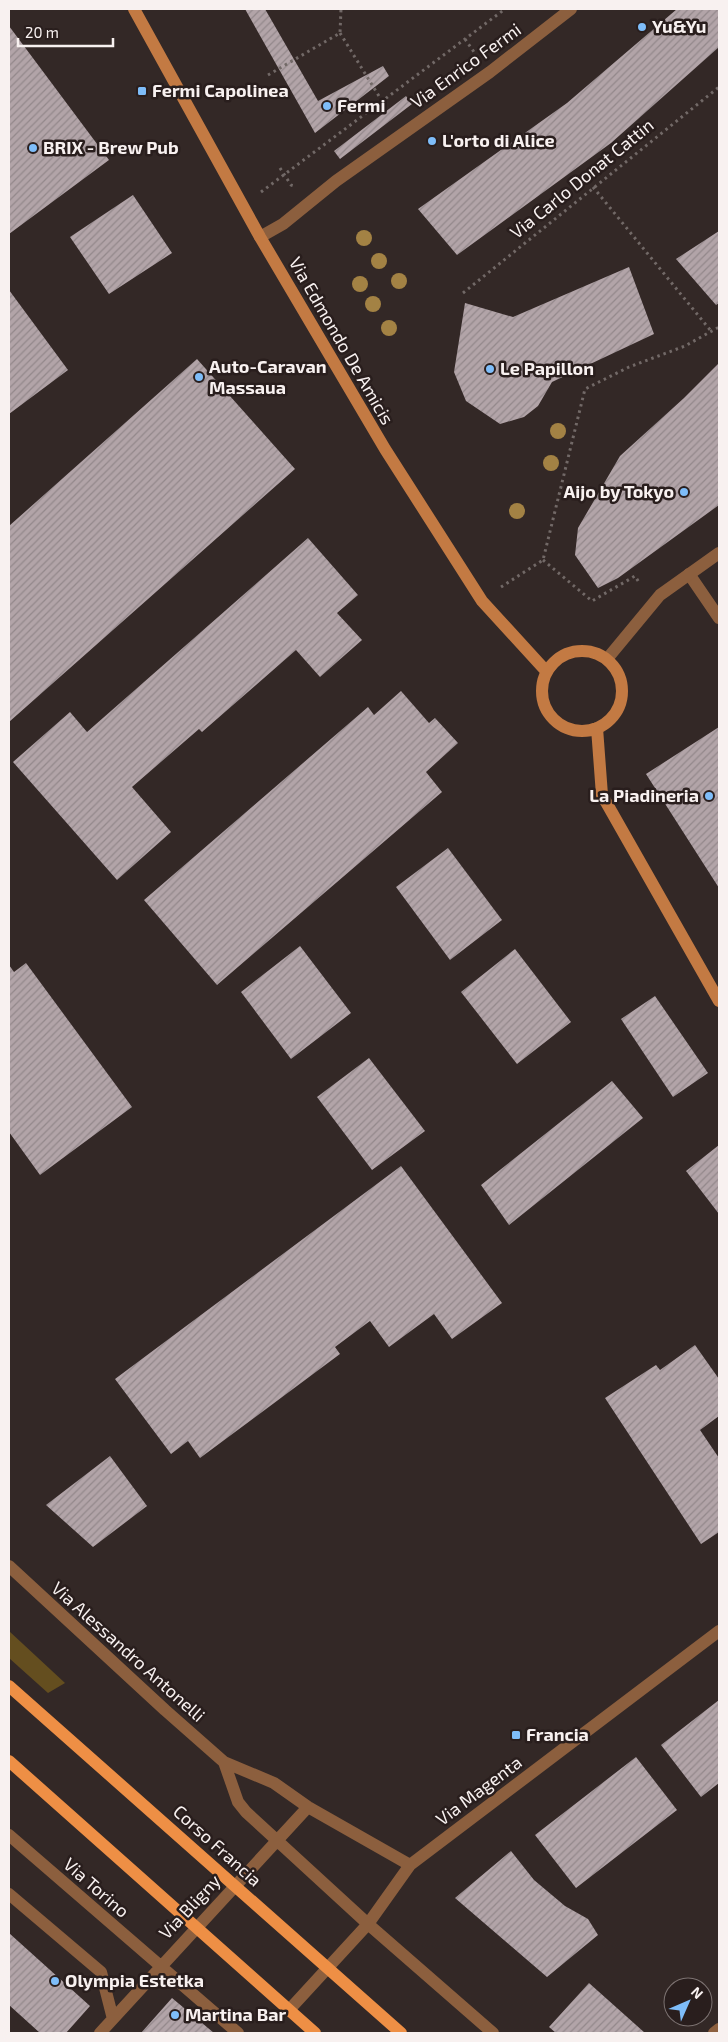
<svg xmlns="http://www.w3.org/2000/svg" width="728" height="2042" viewBox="0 0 728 2042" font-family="'Exo 2',sans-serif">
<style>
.green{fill:#644e1f}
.building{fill:url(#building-hatch)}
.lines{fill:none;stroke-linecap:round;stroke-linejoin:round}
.path{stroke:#726967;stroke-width:3;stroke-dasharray:2.5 4;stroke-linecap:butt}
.lane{stroke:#8c5f3e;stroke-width:12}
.street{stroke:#8c5f3e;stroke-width:12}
.secondary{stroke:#c37a43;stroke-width:12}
.primary{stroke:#ee8f45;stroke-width:12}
.tree{fill:#a38244}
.poi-dot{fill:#7ebdf9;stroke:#291e1d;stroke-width:2}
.labels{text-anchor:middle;stroke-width:5;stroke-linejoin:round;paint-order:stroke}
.poi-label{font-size:18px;font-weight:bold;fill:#f8f1f0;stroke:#291e1d;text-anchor:start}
.street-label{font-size:18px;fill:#f8f1f0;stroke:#291e1d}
</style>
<defs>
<pattern id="building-hatch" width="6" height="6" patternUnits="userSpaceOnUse" patternTransform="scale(1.25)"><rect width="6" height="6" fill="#b2a4a8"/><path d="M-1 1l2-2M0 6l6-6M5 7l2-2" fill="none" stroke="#93888b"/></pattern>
</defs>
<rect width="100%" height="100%" fill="#332826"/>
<path class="green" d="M9 1631 65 1683 48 1693 9 1658Z"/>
<path class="building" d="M245 9H265L318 101 383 66 389 76 315 133Z
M677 9H719V47L611 143 457 255 418 209 567 103Z
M9 26 109 160 9 234Z
M406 96 412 104 340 159 334 151Z
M133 195 172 253 109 294 70 237Z
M719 231V303L716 305 676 259Z
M629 267 654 334 552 382 538 406 524 417 500 424 466 401 454 372 465 303 513 317Z
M9 290 68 370 9 414Z
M197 359 295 469 9 722V526Z
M719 363V505L618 578 598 588 575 555 578 528 620 456 684 398Z
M308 538 358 595 337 613 362 640 320 677 296 650 202 732 199 729 132 787 171 832 117 880 13 762 70 712 87 732Z
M401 691 429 723 435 718 458 743 426 772 442 792 217 985 144 900 368 707 374 715Z
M719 727V888L646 774Z
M448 848 502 920 450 960 396 887Z
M300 946 351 1013 291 1059 241 992Z
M515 949 571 1022 517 1064 461 992Z
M26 963 132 1107 40 1175 9 1132V965L14 972Z
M655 996 708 1073 673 1097 621 1019Z
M369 1058 425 1131 372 1170 317 1097Z
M612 1081 643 1118 509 1225 481 1185Z
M719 1145V1214L686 1171Z
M401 1166 502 1303 452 1339 434 1314 389 1347 370 1321 335 1347 340 1354 200 1458 188 1441 171 1454 115 1379Z
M695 1345 719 1379V1416L700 1430 719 1458V1532L701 1544 605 1398 656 1365 660 1370Z
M110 1456 147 1506 93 1547 46 1505Z
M719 1700V1783L701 1797 661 1745Z
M636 1757 677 1810 576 1888 535 1835Z
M511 1851 534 1880 565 1906 588 1919 598 1935 547 1977 455 1898Z
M9 1933 90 2006 66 2033H40L9 2005Z
M589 1983 645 2033H556L549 2027Z
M172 1998 214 2033H141Z"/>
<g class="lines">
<path class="path" d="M340 33 382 101
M465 39 476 55
M268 75 340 33 341 9
M280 168 291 185 294 186
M593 187 711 331
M261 192 505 9
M463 293 719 87
M543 560 592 601 635 576 640 584
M501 587 543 560 585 389 629 367 685 346 719 327"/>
<path class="lane" d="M689 574 719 618
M714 2033 719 2029"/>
<path class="street" d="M260 237 283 224 336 181 490 72 571 9
M607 659 660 595 719 553
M9 1566 165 1710 224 1762 238 1802 246 1812 368 1924 493 2033
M224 1762 274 1783 308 1807 410 1865
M9 1835 238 2033
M9 1894 101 1972 113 2019
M289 2010 368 1924 410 1865 719 1631
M100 2033 308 1807"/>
<path class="secondary" d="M134 9 260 237 385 449 482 601 546 671
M542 691a40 40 0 1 1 80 0a40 40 0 1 1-80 0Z
M597 728 602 795 719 1001"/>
<path class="primary" d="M9 1686 401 2033
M9 1761 315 2033"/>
</g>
<g class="tree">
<circle cx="364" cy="238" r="8"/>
<circle cx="379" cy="261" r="8"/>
<circle cx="399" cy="281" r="8"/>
<circle cx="360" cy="284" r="8"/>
<circle cx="373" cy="304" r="8"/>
<circle cx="389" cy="328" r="8"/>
<circle cx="558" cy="431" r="8"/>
<circle cx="551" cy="463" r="8"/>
<circle cx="517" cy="511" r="8"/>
</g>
<g class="poi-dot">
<circle cx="642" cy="27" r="5"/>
<rect x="137" y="86" width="10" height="10" rx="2.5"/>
<circle cx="327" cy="106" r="5"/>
<circle cx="432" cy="141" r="5"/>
<circle cx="33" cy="148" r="5"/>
<circle cx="490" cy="369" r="5"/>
<circle cx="199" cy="377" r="5"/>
<circle cx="684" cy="492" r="5"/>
<circle cx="709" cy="796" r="5"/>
<rect x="511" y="1730" width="10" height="10" rx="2.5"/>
<circle cx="55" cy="1981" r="5"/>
<circle cx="175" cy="2015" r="5"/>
</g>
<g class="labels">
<g class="poi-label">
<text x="652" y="33">Yu&amp;Yu</text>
<text x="152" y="97">Fermi Capolinea</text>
<text x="337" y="112">Fermi</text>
<text x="442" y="147">L'orto di Alice</text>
<text x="43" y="154">BRIX - Brew Pub</text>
<text x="209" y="373">Auto-Caravan<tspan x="209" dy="21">Massaua</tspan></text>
<text x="500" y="375">Le Papillon</text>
<text x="674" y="498" text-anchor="end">Aijo by Tokyo</text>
<text x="699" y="802" text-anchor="end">La Piadineria</text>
<text x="526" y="1741">Francia</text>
<text x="65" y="1987">Olympia Estetka</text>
<text x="185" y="2021">Martina Bar</text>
</g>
<g class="street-label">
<text transform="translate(466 66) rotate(-36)" y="6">Via Enrico Fermi</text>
<text transform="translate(582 179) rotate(-39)" y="6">Via Carlo Donat Cattin</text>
<text transform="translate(341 341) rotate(60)" y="6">Via Edmondo De Amicis</text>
<text transform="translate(128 1652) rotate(42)" y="6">Via Alessandro Antonelli</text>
<text transform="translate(479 1791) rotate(-37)" y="6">Via Magenta</text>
<text transform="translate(217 1846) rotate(42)" y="6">Corso Francia</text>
<text transform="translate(96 1888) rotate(41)" y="6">Via Torino</text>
<text transform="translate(190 1907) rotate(-47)" y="6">Via Bligny</text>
</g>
</g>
<rect width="728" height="2042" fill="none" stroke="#f8f1f0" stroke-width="20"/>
<g transform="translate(688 2002) rotate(45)"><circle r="24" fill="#291e1d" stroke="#7c7271"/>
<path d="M0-4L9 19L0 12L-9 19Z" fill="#7ebdf9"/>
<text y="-8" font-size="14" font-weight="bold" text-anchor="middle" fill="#f8f1f0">N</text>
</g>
<path d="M18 38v8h95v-8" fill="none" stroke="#f8f1f0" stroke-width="2.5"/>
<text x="25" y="38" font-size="15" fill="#f8f1f0" stroke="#291e1d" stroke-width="4" paint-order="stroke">20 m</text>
</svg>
